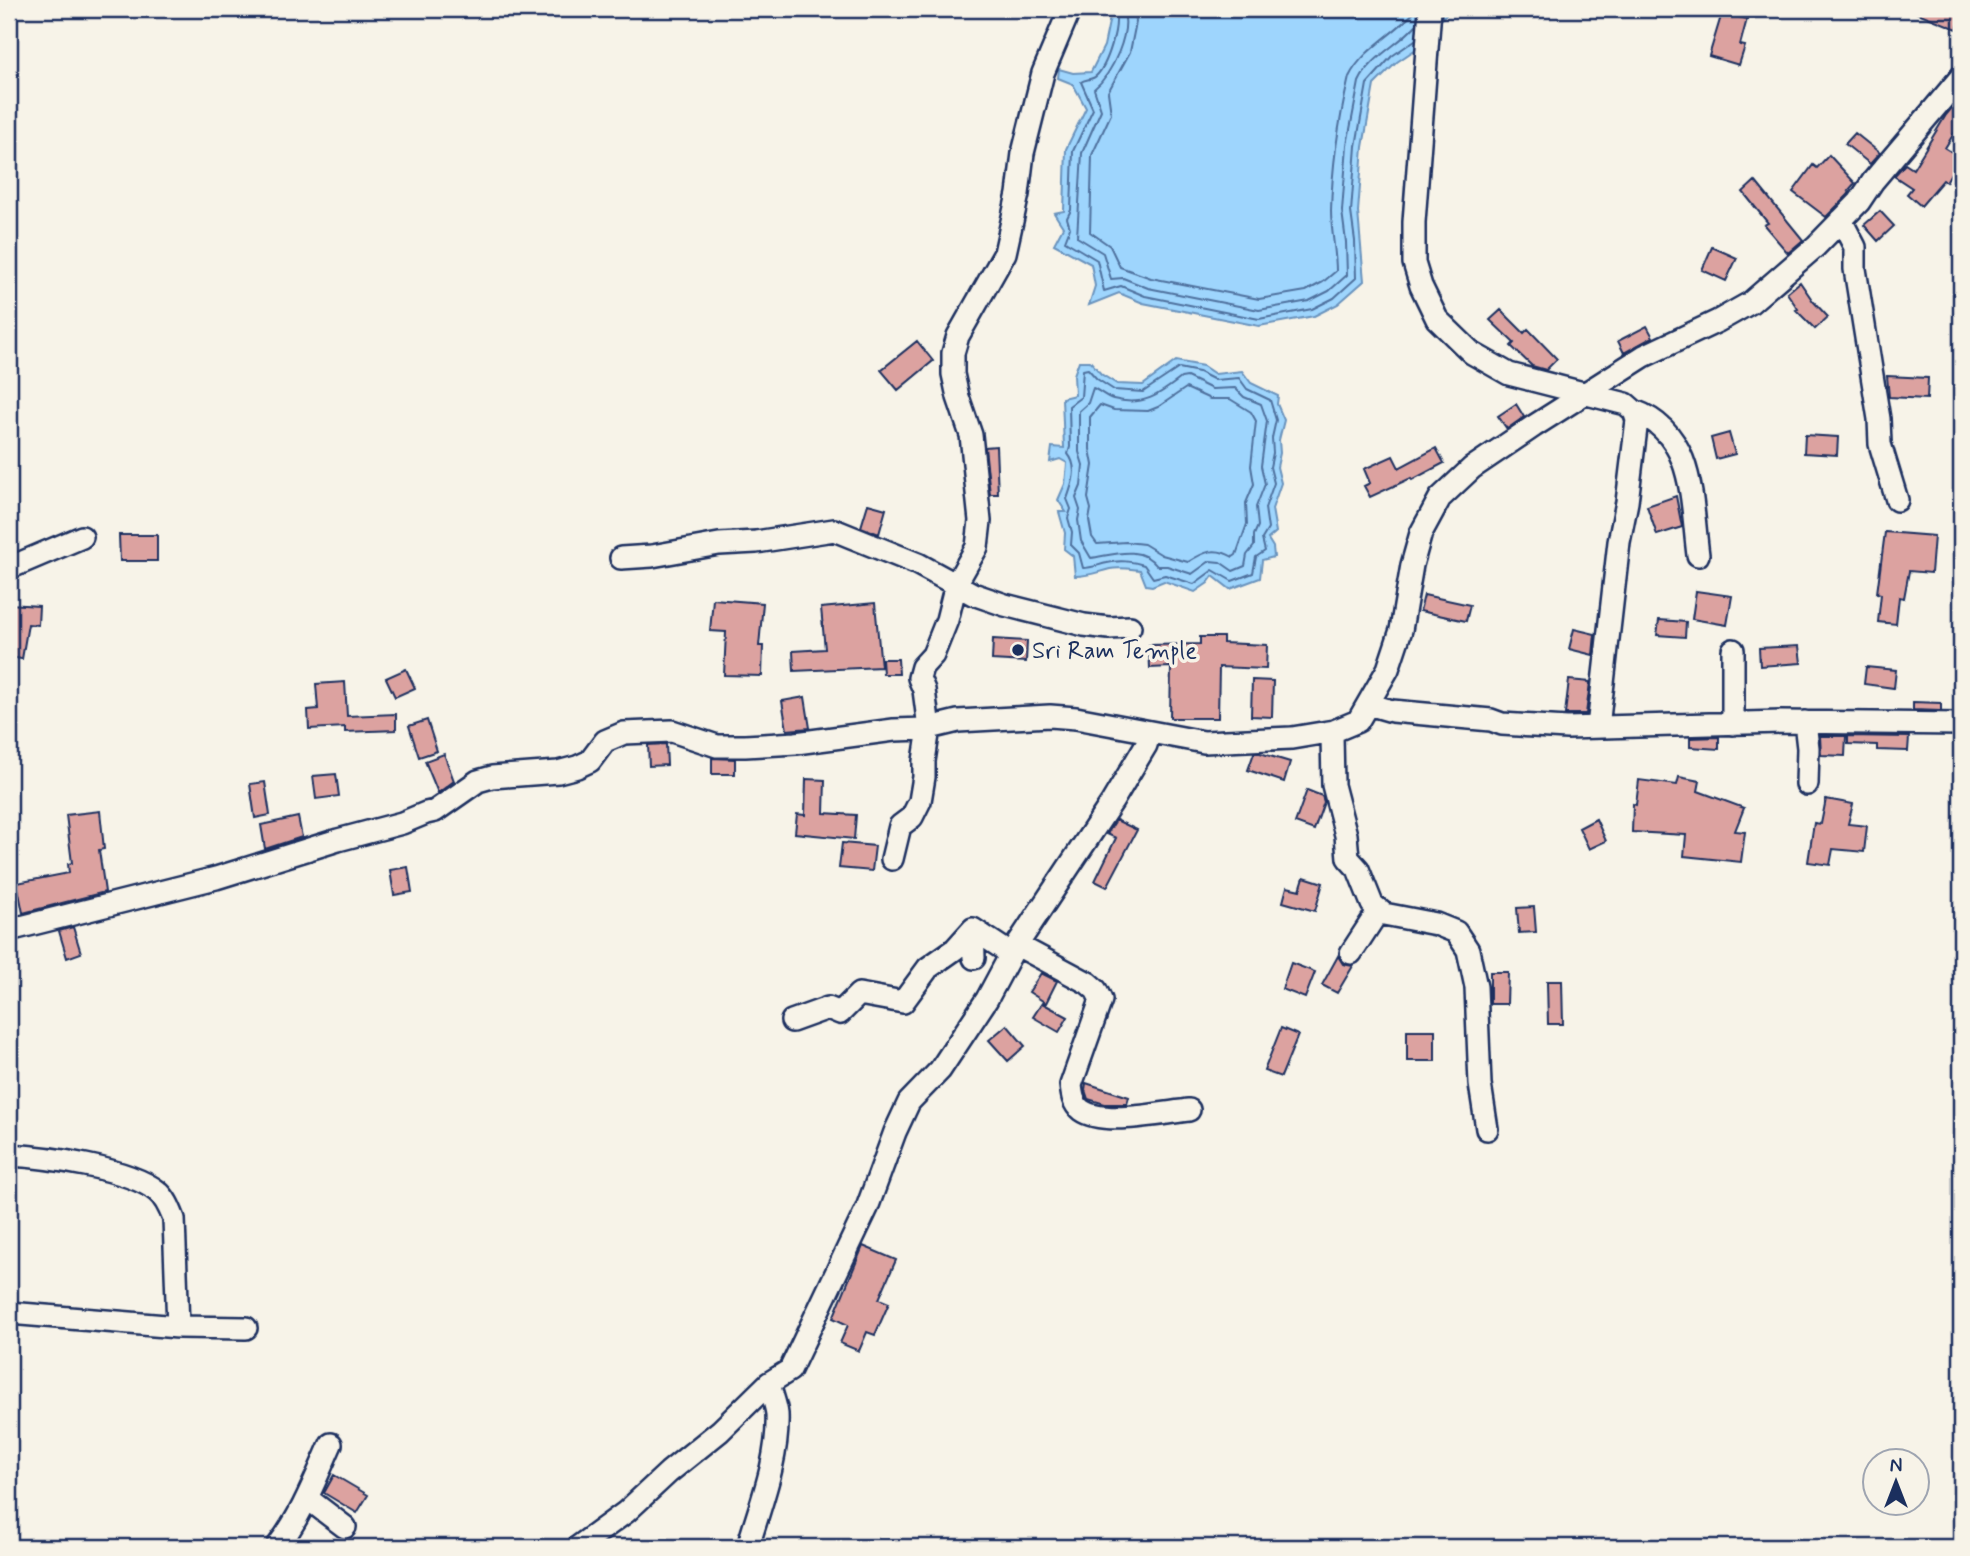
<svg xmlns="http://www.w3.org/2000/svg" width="1970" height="1556" viewBox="0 0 1970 1556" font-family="Mynerve,sans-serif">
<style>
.water{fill:#9ed5fd;stroke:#6a93bd;stroke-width:2}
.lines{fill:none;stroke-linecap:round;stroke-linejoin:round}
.shore{stroke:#4f719e;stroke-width:2}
.building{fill:#dca2a0;stroke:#1b2f5e;stroke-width:2}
.street-casing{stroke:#1b2f5e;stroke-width:26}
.street{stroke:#f7f3e8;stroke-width:21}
.poi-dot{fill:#1b2f5e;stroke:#f7f3e8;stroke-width:2.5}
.labels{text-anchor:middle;stroke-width:7;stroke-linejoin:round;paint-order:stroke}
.poi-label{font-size:24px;fill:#1b2f5e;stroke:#f7f3e8;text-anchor:start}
</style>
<rect width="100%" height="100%" fill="#f7f3e8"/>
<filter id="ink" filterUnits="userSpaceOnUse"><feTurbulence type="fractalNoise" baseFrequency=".0143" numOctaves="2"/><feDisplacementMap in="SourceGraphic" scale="14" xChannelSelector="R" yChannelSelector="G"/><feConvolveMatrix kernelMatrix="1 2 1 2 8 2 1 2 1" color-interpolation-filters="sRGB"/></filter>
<g filter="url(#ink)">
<path class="water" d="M1088 9H1450L1419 47 1397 62 1374 85 1363 147 1358 212 1364 281 1338 304 1314 316 1259 326 1143 303 1119 293 1089 305 1095 286 1091 264 1054 244 1063 227 1054 213 1064 211 1066 149 1086 108 1073 84 1058 78 1059 69 1073 73 1091 72 1104 46 1110 17 1089 14Z
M1079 361H1090L1101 374 1117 384 1143 385 1176 361 1203 366 1215 374 1242 371 1251 383 1278 396 1277 404 1284 420 1279 440 1280 453 1277 467 1281 483 1272 509 1276 532 1268 539 1273 547 1274 557 1262 560 1260 578 1230 589 1213 576 1208 583 1195 592 1164 581 1152 586 1146 585 1140 570C1131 569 1120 567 1110 569 1097 572 1091 576 1075 576L1073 556 1064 549 1065 533 1059 512H1066L1058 500 1065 484 1067 463 1060 459 1050 462 1052 447 1064 448 1062 398 1075 395 1074 375Z"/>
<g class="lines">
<path class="shore" d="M1105 9 1114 11C1121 24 1107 66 1096 76 1092 80 1085 79 1081 82L1093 109 1073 151 1071 210 1067 218 1070 228 1065 241 1097 260 1104 291 1121 286 1145 296 1259 319 1312 309 1334 298 1356 278 1355 241 1351 212 1356 146 1367 84 1392 56 1415 40
M1123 9C1132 32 1112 74 1094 89L1101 110 1082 153 1077 237 1103 253 1111 279 1123 278 1148 288 1259 310 1309 301 1329 291 1347 275 1346 242 1342 211 1347 145 1359 82C1370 57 1399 45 1416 25
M1135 9 1136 22 1130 52 1108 92 1111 114 1092 155 1090 232 1110 246 1120 267 1151 278 1259 299 1306 291 1323 282 1336 271C1336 251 1331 231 1331 211 1332 167 1339 120 1349 77 1363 48 1397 33 1417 9
M1179 368 1199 372 1215 380 1239 378 1247 389 1270 400 1276 420 1272 438 1273 453 1270 467 1274 483 1265 508 1268 529 1262 539 1265 551 1256 557 1253 573 1232 581 1213 570 1194 584 1165 575 1153 578 1144 565C1133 561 1118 560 1107 563 1098 565 1092 568 1083 568L1079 553 1071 545 1072 532 1068 518 1071 509 1067 499C1072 485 1079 467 1068 454L1070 447 1069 406 1081 397 1083 370 1088 369 1097 379 1114 390 1143 392Z
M1187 377 1212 389 1235 388 1244 397 1261 404 1267 421 1261 466 1265 484 1256 507 1258 526 1254 535V546L1247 555 1245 566 1233 571 1220 562 1210 561 1192 574 1167 566H1157C1140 544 1113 555 1091 558L1081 541 1078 520 1080 510 1076 498 1081 486 1083 465 1079 452V411L1088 403 1093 388C1100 391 1106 397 1113 399 1143 407 1159 395 1181 378Z
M1186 388 1210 399H1230L1251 412 1256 421 1251 466 1254 484 1246 503 1247 524 1236 555 1233 557C1215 546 1204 552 1188 562L1162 555 1144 544 1126 542 1097 544 1092 537 1089 520 1091 509 1088 498 1093 465 1090 449V417L1100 405 1114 410 1148 411 1158 407Z"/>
</g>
<path class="building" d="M1908 9H1961V18L1957 29Z
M1722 13 1747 19 1740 45 1745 46 1739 65 1709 56Z
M1961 97V122L1945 148 1960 157 1946 182 1943 180 1921 206 1907 194 1912 188 1894 176 1905 164 1913 169 1946 115Z
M1855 133 1880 153 1870 164 1845 144Z
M1829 155 1855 183 1848 191 1850 192 1848 195 1826 217 1793 192 1813 165 1817 168Z
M1755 181 1803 240 1788 253 1764 225 1768 223 1743 192Z
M1880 211 1894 226 1878 241 1864 225Z
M1712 247 1737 258 1726 281 1702 270Z
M1800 282 1813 301 1828 317 1815 329 1796 310 1798 309 1787 293Z
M1501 310 1524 333 1528 329 1557 359 1546 370 1532 366 1511 346 1514 343 1490 320Z
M1647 326 1653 337 1624 353 1618 341Z
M917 341 933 361 898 390 881 370Z
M1887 376 1928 378 1927 399 1889 397Z
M1516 404 1524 417 1507 429 1498 416Z
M1729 433 1735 454 1716 459 1711 438Z
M1805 435 1838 437 1837 455 1804 453Z
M996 446 998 494H990L985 447Z
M1436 448 1444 463 1412 480 1411 478 1370 497 1364 486 1370 483 1364 469 1393 456 1399 468Z
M1676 496 1682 527 1657 535 1647 506Z
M868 504 886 509 879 534 861 527Z
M1885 532 1934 536 1931 573 1909 571 1904 598 1899 597 1896 624 1878 622 1881 594 1877 593Z
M119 535H157V561H120Z
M1696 591 1732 596 1727 625 1692 619Z
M1424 595 1470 605 1466 621 1420 611Z
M713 599 763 603 759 646H763L762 676 724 675 726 632 710 631Z
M875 603 881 667 794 671 793 651 825 649 821 608Z
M9 604 39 606 38 625 28 624 22 659 9 657Z
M1659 620 1686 622 1685 637 1657 635Z
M1574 629 1595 634 1593 655 1569 649Z
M1200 637H1223V643L1267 645 1266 669 1219 667 1218 718H1170L1171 667 1150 668 1149 645 1200 644Z
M993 639 1027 641 1026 662 992 660Z
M1799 646 1801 663 1760 666 1759 648Z
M882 659H898L899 674H883Z
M1866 667 1896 670 1894 688 1864 684Z
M406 669 415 688 395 697 386 678Z
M1252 680 1273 681 1272 717 1251 716Z
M1569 680 1590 682 1586 714H1565Z
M345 682 347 716 396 714V730L345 732V727L309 729 308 710 318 709 316 684Z
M805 697 810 728 787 730 782 701Z
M1913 702 1941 703V711L1913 710Z
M427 720 437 751 419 757 409 726Z
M1820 736H1846L1845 756 1821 755Z
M1848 736 1909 737 1908 751 1877 750V745L1848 744Z
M1719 737V749L1690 747V738Z
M666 744 667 765 649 766 648 745Z
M1254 753H1260L1290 762 1284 782 1248 770Z
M444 754 454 781 438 793 425 761Z
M712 758 735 759V774H712Z
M336 774 339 796 316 799 313 776Z
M1679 777 1700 781 1698 791 1744 808 1735 831 1745 832 1741 862 1684 856 1686 835 1632 832 1633 804 1636 805 1639 780 1677 785Z
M806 779 825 780 824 813 856 815 854 839 795 833 797 814 805 815Z
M265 782 270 815 255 818 250 784Z
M1307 790 1322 796 1324 802 1314 830 1295 823Z
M1826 799 1853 804 1848 824 1867 826 1864 852 1833 849 1830 865 1808 862 1814 823 1821 824Z
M100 811 104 849 99 850 105 892 23 913 17 883 69 873 68 864 72 863 66 815Z
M298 817 302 837 265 849 261 825Z
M1596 819 1606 841 1589 849 1579 828Z
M1116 820 1137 830 1107 887 1095 881 1116 838 1107 834Z
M842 843 875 846 872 871 839 868Z
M408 867 412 892 394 895 390 870Z
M1304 877 1323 883 1315 911 1283 902 1287 887 1300 890Z
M1534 907 1536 932 1519 933 1517 908Z
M73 927 81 953 67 958 59 931Z
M1338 956 1343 964 1353 966 1337 993 1322 985Z
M1291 963 1315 972 1305 998 1282 989Z
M1490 972H1508L1507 1004H1490Z
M1041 973 1057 981 1046 1003 1029 992Z
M1547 981H1562L1563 1024H1548Z
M1042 1003 1068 1017 1059 1032 1033 1017Z
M1007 1025 1025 1046 1008 1061 989 1040Z
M1281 1028 1298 1035 1281 1077 1264 1071Z
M1407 1030H1435V1061H1407Z
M1086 1083 1129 1097 1127 1104H1105L1088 1099 1085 1090Z
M863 1246 896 1260 879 1299 889 1303 875 1335 867 1332 859 1351 840 1343 848 1325 833 1318Z
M334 1475 368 1495 357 1513 324 1493Z"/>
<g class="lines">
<g class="street-casing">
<path id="street" d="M1430 9 1414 222V263L1421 286 1437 319 1472 353 1509 374 1626 404 1634 411 1637 420 1627 502 1619 542 1598 727
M1841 220 1855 247V269L1879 419 1880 444 1897 500
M1634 411C1695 433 1691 501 1698 555
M621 558 652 556 719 544 756 542 834 530 918 564 973 594 1005 605 1084 625 1109 628 1130 627
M9 568 82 537
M1733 650V724
M1368 704 1392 711 1491 720 1502 724 1567 728 1781 722 1961 724
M1805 722 1808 748 1807 784
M1334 731 1332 735 1333 785 1346 835 1348 858 1358 869 1372 904 1384 914 1436 924 1456 932 1468 950 1476 987 1480 1084 1487 1129
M892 859 900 826 912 817 920 801 924 777V761L929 728 924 690 919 678 922 667 933 655 947 620 956 584 977 547 980 521 971 435 958 397 953 374V353L958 336 1005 253 1018 194 1023 153 1043 73 1070 9
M973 929 974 958
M9 930 216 878 338 840 402 823 426 813 435 811 478 781 492 777 558 772 577 767 590 761 605 741 624 733 672 731 717 746H745L796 743 894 730 925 729 958 721 1050 716 1076 718 1204 742 1292 738 1334 731 1358 721 1388 669 1401 630 1412 565 1421 533 1440 498 1472 468 1534 426 1644 356 1718 321 1750 303 1816 246 1859 202 1873 181 1961 77
M1017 945 1088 983 1096 990 1101 1000 1071 1085C1072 1094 1073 1104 1081 1110 1103 1126 1162 1113 1189 1110
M1351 953 1379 910
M792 1021 828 1008 840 1013 859 994 903 1002 928 968 955 949 973 929 1011 954
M9 1155C46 1157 128 1168 157 1191 166 1198 170 1209 174 1219L178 1327
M9 1313 178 1327 246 1328
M307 1498 345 1527
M277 1547C301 1517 315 1480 331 1444
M578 1547 626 1512 669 1472 720 1431 769 1383 790 1370 867 1208 895 1132 909 1102 940 1070 987 999 1011 954 1112 802 1146 745 1150 732
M748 1547C760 1505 779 1459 777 1414 776 1404 771 1393 769 1383"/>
</g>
<use href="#street" class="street"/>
</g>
</g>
<circle class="poi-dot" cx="1018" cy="650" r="7"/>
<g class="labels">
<g class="poi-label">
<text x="1032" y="658">Sri Ram Temple</text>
</g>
</g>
<rect width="1970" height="1556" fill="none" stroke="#f7f3e8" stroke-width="35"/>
<rect x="18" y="18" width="1935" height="1521" fill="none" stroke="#1b2f5e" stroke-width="2.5" filter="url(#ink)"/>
<g transform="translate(1896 1482)"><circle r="33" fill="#f7f3e8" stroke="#9fa5b1" stroke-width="2"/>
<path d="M0-5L12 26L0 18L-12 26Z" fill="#1b2f5e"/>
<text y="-10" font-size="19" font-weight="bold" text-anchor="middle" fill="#1b2f5e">N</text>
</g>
</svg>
